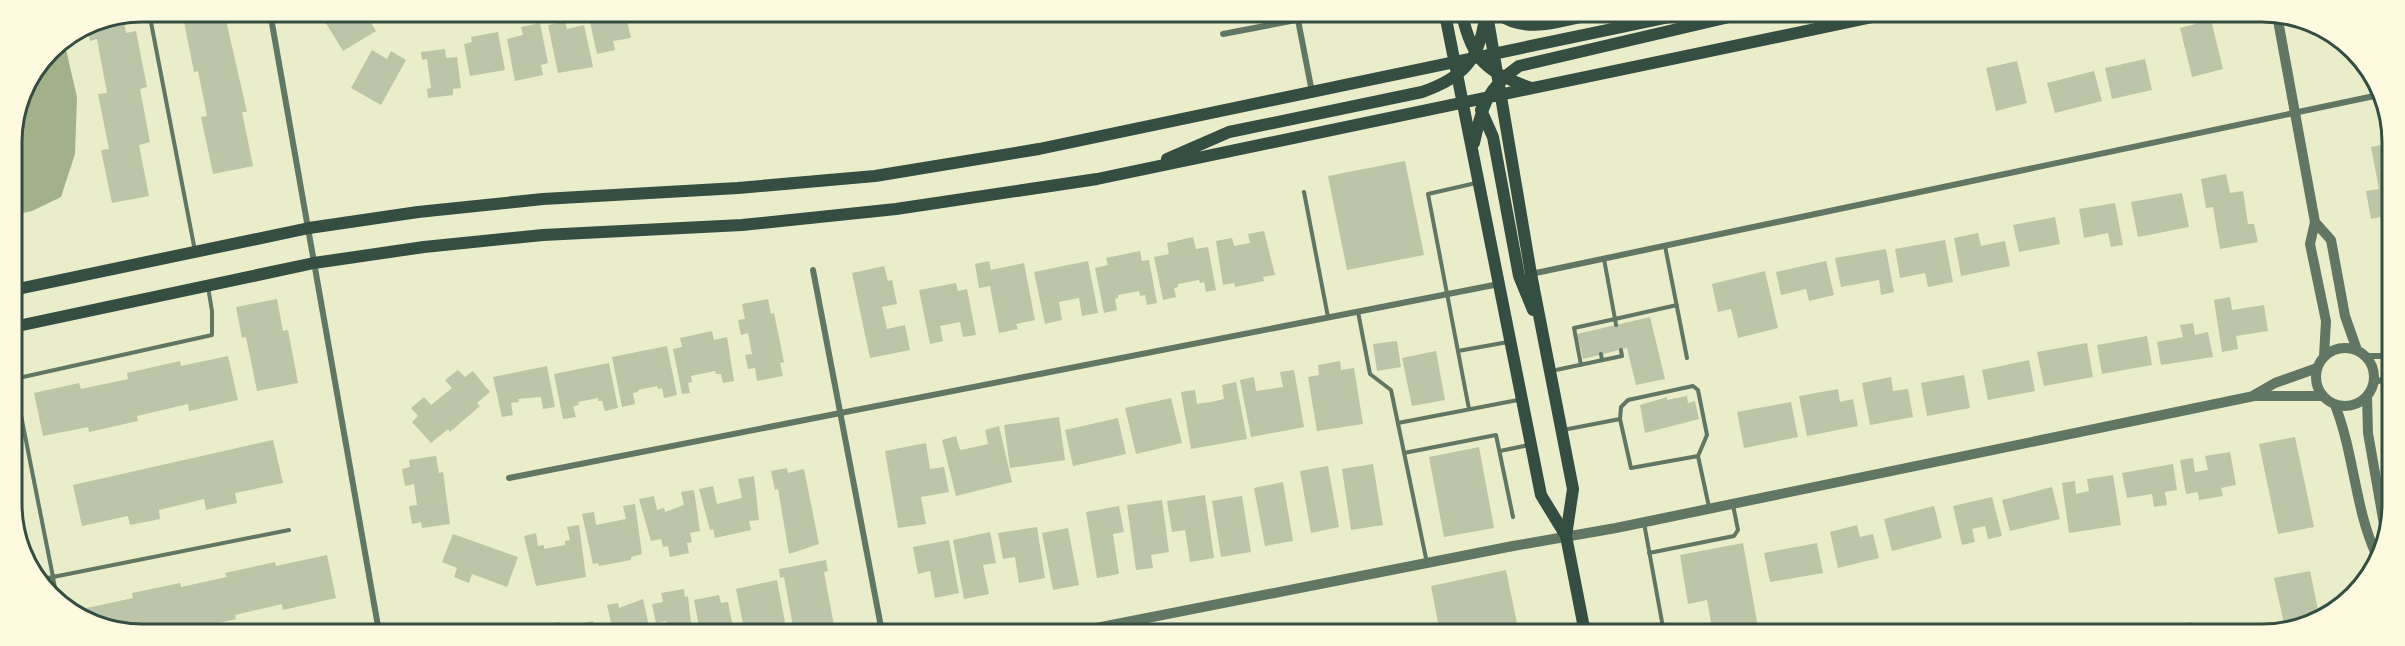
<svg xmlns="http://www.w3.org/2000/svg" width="2405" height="646" viewBox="0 0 2405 646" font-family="'PT Sans Narrow',sans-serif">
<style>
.water{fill:#a3b18a}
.building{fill:#bcc5a7}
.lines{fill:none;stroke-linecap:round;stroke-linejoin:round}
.service{stroke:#617663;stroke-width:4}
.minor{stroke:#617663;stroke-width:6}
.tertiary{stroke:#617663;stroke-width:10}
.secondary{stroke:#344e41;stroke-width:12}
.rim{fill:none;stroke:#344e41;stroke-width:3}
</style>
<rect width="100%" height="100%" fill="#e9edc9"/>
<path class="water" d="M64 41 77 97 75 154 61 197 32 211 13 215C12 153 6 80 64 41Z"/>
<path class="building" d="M187 12H228V16H225L247 112H242L253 166 213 174 201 117 207 116 198 71 194 72 183 17 188 16Z
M336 12H364L376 31 343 51 324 20Z
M588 13H625L631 38 613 41 615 50 597 54Z
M123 16 126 33 136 31 147 87 140 89 150 142 139 145 149 196 112 203 101 150 109 149 98 94 107 93 97 39 90 41 87 26 93 22Z
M2211 20 2223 69 2192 77 2180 28Z
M565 22 567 29 584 25 593 67 558 73 548 25Z
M540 23 548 63 541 65 543 75 515 81 507 39 523 35 521 27Z
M498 32 505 70 470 76 464 44 472 42 471 37Z
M445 49 446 58 457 57 461 88 453 89V95L428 98 427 89 431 88 427 59 422 60 421 52Z
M372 50 387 59 391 51 406 60 381 105 351 88Z
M2145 59 2152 90 2112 99 2105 68Z
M2017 61 2027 103 1996 111 1986 68Z
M2094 71 2102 101 2055 113 2047 83Z
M2391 143V215L2371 219 2366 191 2379 189 2371 147Z
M1405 161 1424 255 1347 270 1328 176Z
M2226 174 2230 193 2243 191 2248 224H2254L2258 242 2220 249 2213 207 2206 208 2201 179Z
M2182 193 2189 227 2138 237 2131 202Z
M2115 203 2123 245 2111 247 2108 233 2084 238 2079 209Z
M2055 217 2060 244 2019 252 2013 225Z
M1264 231 1275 275 1263 277 1264 281 1235 287 1234 283 1223 285 1216 241 1232 238 1234 246 1250 243 1248 234Z
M1978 233 1981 246 2005 241 2010 266 1961 276 1954 238Z
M1193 237 1196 249 1208 247 1216 290 1206 292 1204 282 1200 283 1199 280 1178 284V287L1174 288 1176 297 1163 300 1154 257 1169 254 1167 243Z
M1945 240 1953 282 1928 287 1925 273 1900 278 1895 249Z
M1886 249 1894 292 1881 295 1879 280 1841 287 1835 258Z
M1140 251 1142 261 1149 260 1157 303 1147 305 1145 295 1140 296 1139 291 1118 295V298L1115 299 1117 310 1104 313 1095 268 1108 265 1106 258Z
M989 261 991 270 1024 263 1035 320 1016 324 1018 329 999 333 990 286 979 288 975 264Z
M1088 261 1098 313 1082 316 1079 298 1059 302 1062 320 1045 324 1034 272Z
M1826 261 1834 295 1809 301 1806 289 1781 295 1776 272Z
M884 266 888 281 892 280 897 304 882 307 887 329 905 325 910 350 870 358 852 273Z
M1765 271 1778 328 1738 338 1731 309 1718 312 1712 284Z
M956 283 958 291 967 289 976 335 963 337 960 322 940 326 943 341 930 344 919 290Z
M2230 297 2232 310 2264 305 2268 331 2236 336 2238 349 2222 352 2214 300Z
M277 299 283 331 288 330 298 383 257 391 246 337 242 338 236 307Z
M768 299 771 314 774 313 784 362 780 363 783 376 757 381 755 368 748 369 745 355 752 354 748 333 741 335 738 320 745 319 742 304Z
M1650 317 1665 379 1636 385 1627 348 1583 359 1577 334Z
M2193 323 2195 335 2208 332 2213 357 2161 365 2157 342 2183 337 2180 325Z
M712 331 714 340 727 337 734 381 723 383 721 374H716L715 371 691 376 692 382 688 383 690 393 682 394 673 349 682 347 680 338Z
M2147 336 2152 365 2102 374 2097 345Z
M1397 341 1401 367 1377 371 1373 344Z
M2087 343 2093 377 2044 386 2037 352Z
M667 346 677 395 664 398 662 388 658 389 657 386 638 390V392L633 393 635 404 622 407 612 357Z
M1436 351 1445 400 1412 406 1402 358Z
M228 356 238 400 189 411 188 404 137 416 138 421 89 432 88 427 43 436 34 393 79 383 81 389 128 379 127 373 180 361 181 366Z
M2029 360 2035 391 1988 400 1982 370Z
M1340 361 1341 370 1354 368 1363 424 1317 431 1308 377 1319 375 1318 365Z
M609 363 618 408 605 411 602 401H598V398L578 402 579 405 573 406 576 417 563 419 554 374Z
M547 366 555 407 543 409 541 397 518 399 519 402 511 403 513 415 502 417 493 377Z
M458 370 465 377 473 371 490 392 477 403 480 406 450 432 448 429 431 443 412 422 418 416 411 408 424 397 431 405 452 388 445 380Z
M1294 370 1304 427 1251 437 1240 380 1254 377 1256 391 1270 389 1283 387 1280 372Z
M1964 375 1970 408 1927 416 1921 383Z
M1891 377 1893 391 1908 389 1913 417 1870 425 1862 383Z
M1236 382 1247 439 1191 449 1181 392 1195 390 1197 404 1211 402 1224 399 1222 385Z
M1838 389 1840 402 1853 399 1858 426 1807 436 1799 396Z
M1687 396 1688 403 1695 401 1699 419 1645 433 1640 405 1667 397V400Z
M1171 398 1182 443 1136 454 1125 408Z
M1791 402 1798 437 1744 448 1737 412Z
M1059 417 1065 460 1010 468 1004 425Z
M1118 418 1126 454 1073 466 1065 430Z
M999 426 1012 482 956 496 942 440 956 436 960 450 975 447 988 444 985 430Z
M2295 437 2314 527 2278 534 2259 444Z
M273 440 283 483 235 493 237 503 206 510 204 499 159 510 160 519 130 525 128 516 82 526 73 485Z
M926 443 930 469 944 467 949 492 921 497 926 524 898 528 885 451Z
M1479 447 1494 528 1444 537 1429 457Z
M2230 452 2236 485 2221 488 2223 496 2199 500 2198 492 2186 494 2180 460 2193 458 2195 472 2208 470 2205 456Z
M436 456 439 473 443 472 450 524 422 528 421 522 412 524 409 506 417 505 414 484 405 486 402 469 410 467 409 460Z
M1373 464 1383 525 1351 530 1342 469Z
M2173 464 2177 490 2165 492 2167 505 2154 507 2152 494 2127 498 2122 473Z
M1328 466 1339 527 1311 533 1300 471Z
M787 468 788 473 804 469 819 544 789 554 778 489 775 490 771 471Z
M2113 475 2121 525 2069 533 2062 483 2075 481 2076 494 2089 491 2087 479Z
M754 476 759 520 749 521 751 530 715 538 713 529 710 530 699 489 713 486 717 504 742 498 738 479Z
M1283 482 1293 541 1265 546 1254 488Z
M2052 487 2060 519 2010 531 2002 500Z
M694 490 700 531 690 533 692 542 687 543 689 553 670 557 668 546 663 547 661 539 651 541 639 499 654 496 657 510 664 508 665 512 684 505 681 492Z
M1205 495 1214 558 1190 562 1185 530 1172 532 1167 501Z
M1242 496 1251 552 1221 557 1212 501Z
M1992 497 2002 536 1988 539 1985 526 1972 529 1975 542 1962 545 1953 506Z
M1162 500 1169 552 1151 555 1153 568 1136 570 1127 505Z
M635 504 642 554 631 557V560L599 566 598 563 593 564 582 514 594 512 596 525 626 519 623 506Z
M1119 506 1124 532 1113 534 1119 574 1097 578 1086 512Z
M1934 506 1942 538 1892 551 1884 519Z
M579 525 586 577 536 586 524 536 536 533 538 546 544 545V549L565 545V541L570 540 567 527Z
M1857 525 1860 537 1873 534 1879 558 1838 568 1830 532Z
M1037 527 1045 578 1019 583 1015 557 1003 559 998 533Z
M1068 528 1079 585 1053 590 1042 533Z
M990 532 996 563 983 565 989 594 964 599 953 540Z
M453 534 518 557 507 587 472 574 469 583 454 577 457 568 442 562Z
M949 540 959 593 935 598 930 571 918 574 913 547Z
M1743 543 1759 633H1713L1707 600 1688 604 1680 555Z
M1817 543 1823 573 1770 582 1764 553Z
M327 555 336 598 283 610 282 604 235 615 236 619 189 630 188 626 161 631H117L83 613 82 609 133 598 132 593 180 583 181 587 227 577 225 573 275 562 276 566Z
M826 560 828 571 824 572 835 631 794 632 784 577 780 578 779 569Z
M1506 570 1519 633H1440L1431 586Z
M2310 571 2319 614 2285 628 2274 578Z
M777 580 785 622 758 630 757 627 744 629 736 589Z
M684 589 685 597 688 596 692 632H668L666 621 656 623 652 604 663 602 661 593Z
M719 595 721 603 728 602 734 632H700L694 600Z
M643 599 649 627 639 629V632H613L607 605 618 603 619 608Z
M593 621 594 628 605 625 606 632H572L580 629 579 624Z
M559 622 561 632H529L528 628Z
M2192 622 2194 634H2154L2153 630Z
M1403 623 1405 633H1373L1372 629Z
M2263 626 2264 634H2222V632Z"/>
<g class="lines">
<path class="service" d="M149 12 195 251
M1304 192 1328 317
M1665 246 1687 358
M1604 259 1615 319 1677 305
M1358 312 1370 374 1391 390 1427 563
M1458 351 1508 342
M1601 354 1602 360
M1581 365 1574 328 1615 319 1616 325
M1551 371 1622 356 1621 350
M14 379 212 335V311L208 287
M14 380 53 577 41 579
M1469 409 1428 194 1476 183
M1620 419 1621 407 1628 400 1693 386 1698 390 1707 435 1698 456
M1398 423 1518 400
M1563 430 1620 419 1631 468 1698 456 1709 507
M1500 451 1529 445
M1404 453 1496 435 1513 517
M1644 523 1664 633
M1649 553 1734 536 1738 530 1733 505
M57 599 53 577 289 530"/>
<path class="minor" d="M270 12 379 632
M1298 20 1312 92
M1223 34 1333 13
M813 270 882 632
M1531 274 2379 95
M2365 356H2390
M2373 383 2390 377
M509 478 1499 284"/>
<path class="tertiary" d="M2277 15 2315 222 2310 244 2326 321 2324 356
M2315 222 2331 240 2345 316 2357 350
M2316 377a29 29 0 1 1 58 0a29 29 0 1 1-58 0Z
M2254 395 2275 383 2317 368
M2367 396 2368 433 2386 536
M2335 405C2354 453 2355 509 2376 554
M1076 632 1513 546 1616 528 2254 396H2322"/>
<path class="secondary" d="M1445 14 1541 495 1566 536 1585 633
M1462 14C1472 61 1487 72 1531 88
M1487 14 1531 274 1573 489 1566 536
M1498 14C1527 35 1562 20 1594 14
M1481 110 1493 137 1519 276 1533 310
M1474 143C1482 106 1487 88 1519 66L1742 14
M1167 159 1229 132 1422 92C1462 78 1479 61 1485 18
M13 290 309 228 418 212 543 199 738 188 875 176 1039 149 1684 14
M13 327 314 263 424 247 543 235 742 225 896 209 1097 179 1887 14"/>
</g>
<path d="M0 0H2405V646H0ZM142 22H2262A120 120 0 0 1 2382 142V504A120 120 0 0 1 2262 624H142A120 120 0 0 1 22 504V142A120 120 0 0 1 142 22Z" fill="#fefae0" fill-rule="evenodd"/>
<path class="rim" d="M142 22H2262A120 120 0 0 1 2382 142V504A120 120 0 0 1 2262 624H142A120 120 0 0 1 22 504V142A120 120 0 0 1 142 22Z"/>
</svg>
